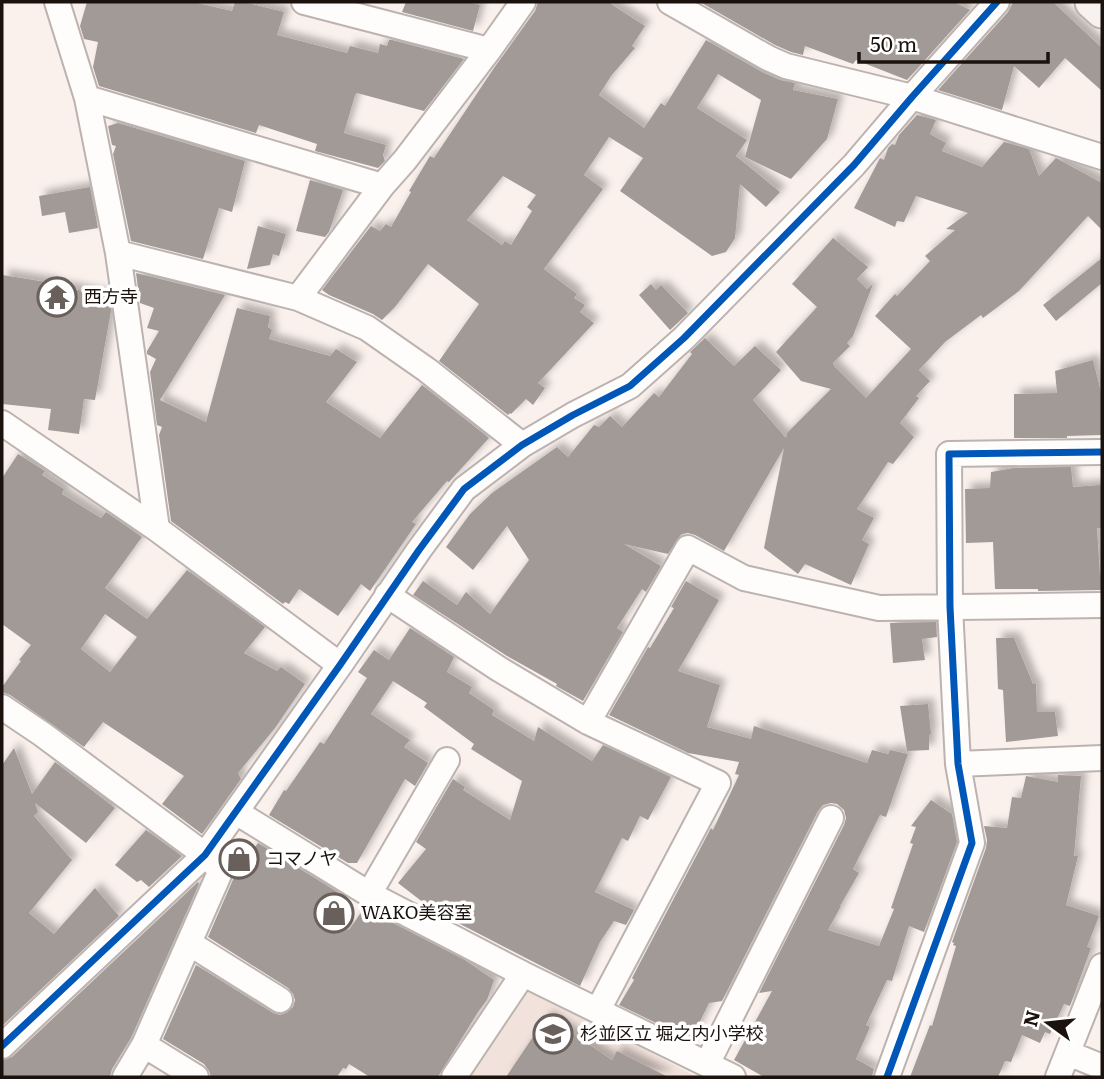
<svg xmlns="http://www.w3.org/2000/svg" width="1104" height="1079" viewBox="0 0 1104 1079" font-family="Literata,'Noto Sans JP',serif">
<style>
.built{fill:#f2e2dc}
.building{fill:#a29a96;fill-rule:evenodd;filter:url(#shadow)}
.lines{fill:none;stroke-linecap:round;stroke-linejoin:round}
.street-casing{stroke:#bcb3b0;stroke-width:28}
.secondary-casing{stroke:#bcb3b0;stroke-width:37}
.street{stroke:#fefdfc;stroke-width:24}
.secondary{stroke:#f7f1ef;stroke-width:33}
.cycleway-casing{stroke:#fff;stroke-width:11}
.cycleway{stroke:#0057b8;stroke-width:7}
.labels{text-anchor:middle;stroke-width:7;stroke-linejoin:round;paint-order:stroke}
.poi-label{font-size:18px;fill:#1b120e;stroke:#fff;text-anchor:start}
</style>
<defs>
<filter id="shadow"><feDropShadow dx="6" dy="-6" stdDeviation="3.5" flood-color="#0004"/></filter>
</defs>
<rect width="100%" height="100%" fill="#faf1ed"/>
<path class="built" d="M530 989 697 1077H462L520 991Z"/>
<path class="building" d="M87 2H193L232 11 235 2H244L284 12 277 35 347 53 350 46 378 53 380 44 387 46 389 40H392L464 59 424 111 357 93 355 95 344 133 386 145 383 155 385 161 378 168 315 151 317 144 259 125 256 133 99 86 93 67 98 42 84 39 80 26Z
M406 2H468L480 5 473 31 402 12Z
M538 2H608L645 26 632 46 635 48 611 76 599 95 644 128 661 103 665 106 706 40 762 72 780 80 795 83 793 90 838 99 827 139 791 179 745 157 761 100 718 74 697 108 747 140 736 156 780 192 766 207 740 184 735 238 726 252 712 256 620 191 643 158 609 137 584 175 603 189 544 269 577 294 574 298 585 305 580 312 594 323 538 383 545 388 533 405 526 399 511 414 510 413 508 415 439 361 479 304 428 264 395 307 382 320 373 314 329 295 322 290 371 226 380 231 386 224 391 227 411 192 409 191 430 156 434 158 494 68 535 11ZM503 176 536 195 527 207 532 211 511 245 505 241 502 245 467 220Z
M700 2H954L970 10 907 80 856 60 853 64 805 46 803 55 791 52 775 45Z
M1013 2H1053L1102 48V91L1065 58 1039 88 1014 66 1002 110 938 90 1008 12Z
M917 115 936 120 930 134 946 143 942 151 982 167 1004 142 1029 149 1039 176 1056 158 1102 183V230L1088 216 1019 291 983 318 981 315 945 342 919 370 930 381 916 396 919 398 900 423 914 437 893 464 888 462 857 509 874 518 862 540 869 544 851 585 805 564 798 574 764 548 784 448 724 551 695 535 688 533 682 534 680 536 668 554 624 544 661 566 646 592 642 589 617 628 623 632 583 701 556 686 557 684 507 656 413 595 423 581 457 605 466 592 490 614 529 560 507 526 473 570 446 547 470 514 492 493 557 447 568 457 594 425 599 427 610 416 622 427 654 393 659 397 692 354 690 352 705 338 734 366 755 346 781 370 753 400 786 438 787 433 831 389 801 381 776 352 817 307 792 284 833 238 868 267 857 279 867 289 873 284 853 336 847 343 850 346 833 363 834 366 866 398 911 349 875 316 895 294 897 296 930 261 925 256 955 230 946 229 968 213 916 196 904 222 897 221 895 227 854 208 880 158 884 160 888 148 892 144 895 145 899 135Z
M118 123 245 161 232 212 219 208 203 259 131 241 113 154 116 146 112 145 108 126Z
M310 180 343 190 329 232 325 237 296 231Z
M90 187 98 228 69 233 65 212 42 216 39 196Z
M258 226 286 234 279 256 273 254 270 265 247 269Z
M1102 258V283L1056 321 1043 305Z
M136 273 225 295 160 400 206 422 237 308 270 316 268 327 272 330 269 339 330 356 336 349 357 362 326 402 380 438 422 385 489 438 449 482 447 481 412 522 416 524 370 591 361 584 338 616 299 589 289 604 285 602 283 604 171 521 159 435 162 427 157 425 150 372 156 359 147 354V351L159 331 147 328 154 308 140 303Z
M2 275 52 283V285L109 296 111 311 95 400 84 399 79 434 48 430 51 409 2 404Z
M651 284 656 290 661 285 688 313 670 330 639 295Z
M1093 360 1102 396V435L1067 436V438H1014V394L1057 393 1055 371Z
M18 454 45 471 42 475 64 489 62 494 101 518 106 512 142 537 105 588 147 619 187 570 265 627 244 653 277 671 281 667 305 684 275 728 238 773 241 779 202 834 162 804 184 776 103 722 84 747 10 695 2 692V687L21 661 19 660 31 645 2 624V478ZM105 614 137 637 110 672 81 649Z
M1071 467 1073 487 1101 485 1102 528H1097L1100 575H1102V590L1038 591V589H995L993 542 966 543 965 489 990 488 991 472 1014 468Z
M686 581 719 600 678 671 720 685 707 727 751 739 754 726 867 763 872 750 888 754 890 750 908 754 886 817 880 815 853 869 859 873 840 906H841L828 930 879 946 894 909 891 908 913 844 910 843 916 827 911 826 931 800 952 814 957 842 924 932 909 926 892 981 887 980 866 1025 870 1027 856 1059 874 1069 872 1077H764L734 1060 772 991 759 993 844 825 846 818 844 810 837 804 831 803 823 805 818 811 722 1001 709 1003 691 1040 619 1005 634 980 632 978 711 828 713 830 739 775 735 774 739 762 688 753 609 715 648 647 650 648 674 608 671 607Z
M936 622 937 637 922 639 925 660 893 663 890 623Z
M410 628 454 657 447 672 472 687 469 693 494 710 492 715 534 741 538 727 592 761 603 745 671 777 648 820 640 816 628 841 622 838 595 892 634 910 626 925 614 921 600 942 580 986 433 910 398 883 426 849 416 842 453 779 465 787 463 790 510 820 522 781 471 749 474 744 424 707 427 703 393 681 371 714 410 740 404 747 428 763 415 786 405 779 357 863H348L269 815 284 790 286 791 320 742 324 744 367 678 358 672 374 650 389 660Z
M996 638H1014L1033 684H1036L1037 712H1055L1058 736 1006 742 1003 690 998 689Z
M928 704 931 734 929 735V750L907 751 900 706Z
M14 748 32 794 55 762 115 808 86 843 35 803 38 812 34 816 72 860 29 913 54 934 95 888 119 916 2 1026V765Z
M1058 775 1081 776 1074 856H1078L1066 905 1099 916 1087 947 1091 948 1070 1006 1064 1004 1050 1034 1045 1032 1040 1043 1022 1035 1011 1062 1005 1061 998 1077H910L930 1025 932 1026 956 946 953 945 954 943 952 942 986 848 987 840 984 826 1007 828 1012 797 1021 798 1026 776 1058 782Z
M146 830 182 856 149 887 141 880 137 882 115 865Z
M258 843 339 893 326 916 349 930 364 908 465 960 494 980 487 1000 478 1012 438 1077H370L349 1064 346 1069 343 1068 337 1077H211L209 1071 204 1064 163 1039 196 965 273 1013 280 1015 286 1013 293 1007 295 1000 293 994 288 988 208 937 235 875Z
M198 882 199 884 131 1038 112 1069 110 1077H2V1060L12 1057Z
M547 1016 612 1060 617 1051 668 1077H506Z"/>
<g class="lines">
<g class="street-casing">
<path id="street" d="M57 2 87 98 118 253 157 529
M304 2 489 50
M670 2 768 58 786 66 912 97 1102 157
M87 98 382 186
M118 253 298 298 367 328 427 370 522 445
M298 298 382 186 405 160 489 50 523 2
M2 423 157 529 340 665
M387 595 499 669 588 722 718 783 598 1010
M2 707 42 734 205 855 221 870 144 1045 125 1077
M588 722 688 548 744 578 879 608 1102 605
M958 764 1102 758
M236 812 369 894 523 974 733 1077
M369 894 447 760
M189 943 280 1000
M144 1045 196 1077
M2 1046 205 855 340 665 419 550 464 489 522 445 573 415 630 386 684 338 854 165 912 97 997 2
M1068 1053 1102 1067
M707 1064 831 818
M454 1077 523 974
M887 1077 972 843 958 764 950 607 949 454 1102 452
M1058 1077 1102 966"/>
</g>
<g class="secondary-casing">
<path id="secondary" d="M1092 2 1102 11"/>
</g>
<use href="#street" class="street"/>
<use href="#secondary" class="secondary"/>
<g class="cycleway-casing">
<path id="cycleway" d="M2 1046 205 855 340 665 419 550 464 489 522 445 573 415 630 386 684 338 854 165 912 97 997 2
M887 1077 972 843 958 764 950 607 949 454 1102 452"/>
</g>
<use href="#cycleway" class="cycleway"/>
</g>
<defs>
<g id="temple-ring" transform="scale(2.0125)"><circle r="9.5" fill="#fff" stroke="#69605c" stroke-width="1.5"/><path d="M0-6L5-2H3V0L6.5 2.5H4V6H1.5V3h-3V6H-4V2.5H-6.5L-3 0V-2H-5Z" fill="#69605c"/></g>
<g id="shop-ring" transform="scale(2.0125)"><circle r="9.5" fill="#fff" stroke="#69605c" stroke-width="1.5"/><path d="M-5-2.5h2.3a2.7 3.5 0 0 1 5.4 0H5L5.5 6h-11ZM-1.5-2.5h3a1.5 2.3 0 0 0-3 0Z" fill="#69605c"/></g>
<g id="school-ring" transform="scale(2.0125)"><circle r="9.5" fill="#fff" stroke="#69605c" stroke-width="1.5"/><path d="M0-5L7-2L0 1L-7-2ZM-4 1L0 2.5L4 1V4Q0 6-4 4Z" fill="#69605c"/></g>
</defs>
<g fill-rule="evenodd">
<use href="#temple-ring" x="57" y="297"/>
<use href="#shop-ring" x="239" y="859"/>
<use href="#shop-ring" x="334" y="913"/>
<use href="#school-ring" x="553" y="1034"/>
</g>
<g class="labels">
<g class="poi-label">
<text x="84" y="303">西方寺</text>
<text x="266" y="865">コマノヤ</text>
<text x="361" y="919">WAKO美容室</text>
<text x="580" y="1040">杉並区立 堀之内小学校</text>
</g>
</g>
<rect width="1104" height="1079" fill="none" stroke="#1b120e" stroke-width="7"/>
<g transform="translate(1048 1023) rotate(285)" stroke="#ffffff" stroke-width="5" paint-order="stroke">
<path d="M0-5L12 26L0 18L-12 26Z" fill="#1b120e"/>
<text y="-10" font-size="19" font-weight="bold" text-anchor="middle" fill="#1b120e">N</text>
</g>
<path d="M859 52v10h189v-10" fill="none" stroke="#1b120e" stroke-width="3.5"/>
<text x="870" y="52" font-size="21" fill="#1b120e" stroke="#ffffff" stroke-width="5" paint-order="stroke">50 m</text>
</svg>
